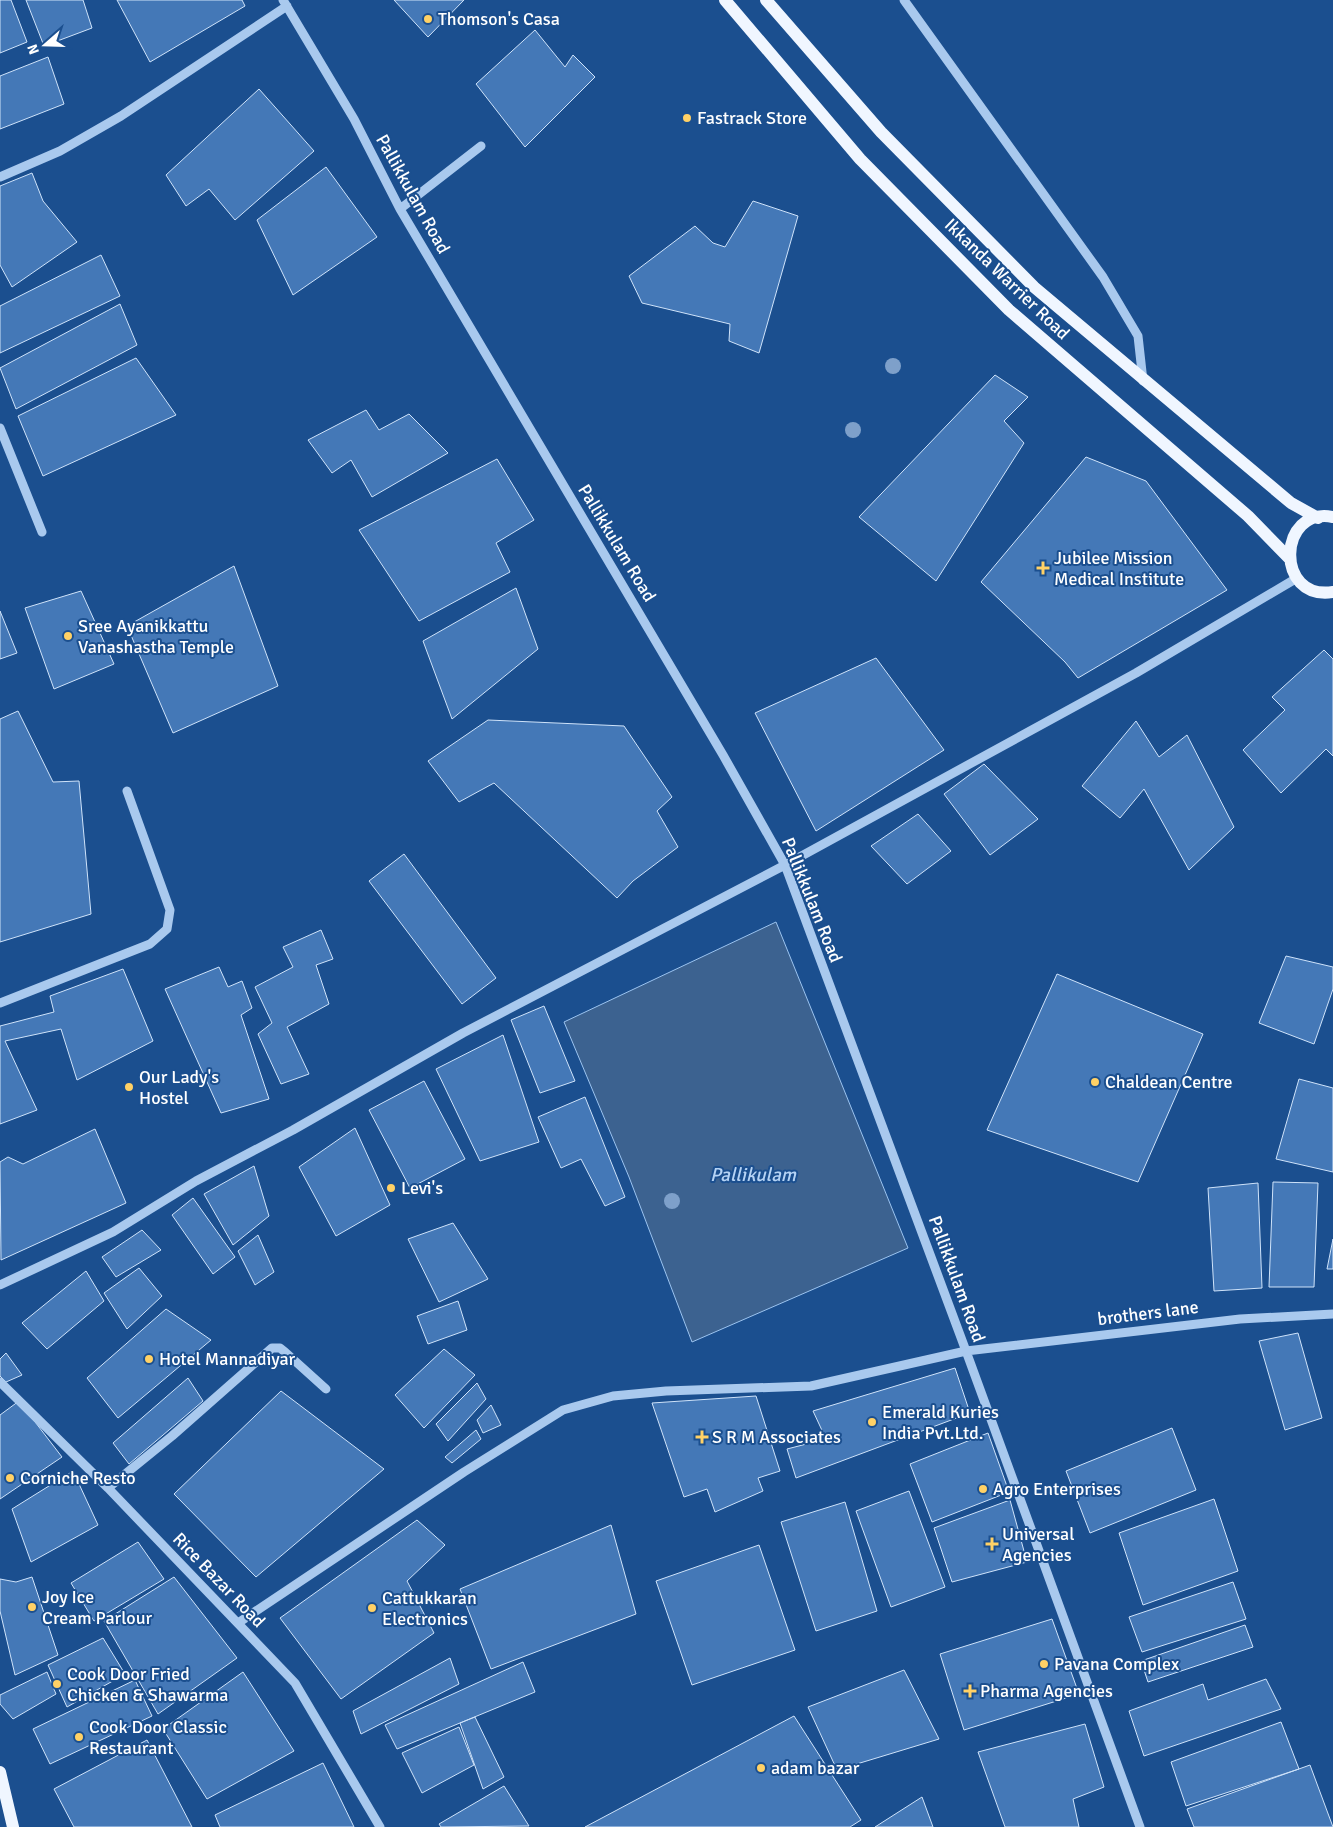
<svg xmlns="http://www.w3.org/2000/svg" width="1333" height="1827" viewBox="0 0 1333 1827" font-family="Signika,sans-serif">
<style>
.water{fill:#3c6290;stroke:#9cc4f0}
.building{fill:#4478b7;stroke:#cfe3fa}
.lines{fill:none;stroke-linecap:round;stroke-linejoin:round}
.minor{stroke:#a9c9ee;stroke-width:9}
.major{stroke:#f0f6ff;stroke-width:12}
.tree{fill:#7ea0ca}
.poi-dot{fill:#ffd166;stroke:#1b4f8f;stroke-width:2}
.labels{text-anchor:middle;stroke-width:4;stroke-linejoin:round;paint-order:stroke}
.poi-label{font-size:18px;fill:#fff;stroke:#1b4f8f;text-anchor:start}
.street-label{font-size:18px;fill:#fff;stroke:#1b4f8f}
.water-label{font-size:19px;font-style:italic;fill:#b5d3f5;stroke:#1b4f8f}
</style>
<rect width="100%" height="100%" fill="#1b4f8f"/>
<path class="water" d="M776 922 908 1248 692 1342 629 1177 564 1022Z"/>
<path class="building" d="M0 0H11L27 42 0 53Z
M26 0H83L92 28 44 46Z
M117 0H242L245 6 150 62Z
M394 0H464L428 37Z
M535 30 565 67 573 55 595 77 525 147 476 84Z
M48 57 64 104 0 129V76Z
M259 89 314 151 235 220 209 189 186 206 166 175Z
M326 167 377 237 293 295 257 220Z
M32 173 43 201 77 242 12 287 0 265V186Z
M753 201 798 216 759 353 729 341 730 324 642 303 629 276 695 226 713 243 725 247Z
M101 255 120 296 0 353V306Z
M120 304 137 345 16 409 0 368Z
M136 358 176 415 43 476 18 416Z
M995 375 1028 397 1004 421 1024 443 936 581 859 517Z
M366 410 379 430 409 414 448 453 372 497 351 460 332 473 308 440Z
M1086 457 1146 481 1227 590 1078 678 1065 662 981 582Z
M497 459 534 520 496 543 510 572 419 621 359 530Z
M234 566 278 686 173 733 127 626Z
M516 588 538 649 452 719 423 641Z
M81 591 114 664 54 689 25 608Z
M0 611 17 653 0 659Z
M1324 650 1333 659V756L1326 749 1281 793 1243 750 1285 710 1272 697Z
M876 658 944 750 816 831 755 713Z
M18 711 53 782 79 781 91 914 0 942V719Z
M488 720 624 726 672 797 657 811 678 847 633 881 617 898 494 783 459 802 428 761Z
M1136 721 1159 757 1187 735 1234 827 1189 870 1144 789 1120 818 1082 786Z
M984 764 1038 819 990 855 944 794Z
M918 814 951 851 907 884 871 846Z
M404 854 496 978 462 1004 369 881Z
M321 930 333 959 316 965 329 1004 287 1027 309 1074 281 1084 258 1034 272 1023 255 987 293 967 283 947Z
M1286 956 1333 967V989L1314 1044 1259 1023Z
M219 967 228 987 242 981 252 1008 241 1015 269 1099 221 1113 165 989Z
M123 969 153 1041 77 1080 61 1029 5 1041 37 1110 0 1124V1026L54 1012 50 996Z
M1057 974 1203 1034 1138 1182 987 1130Z
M544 1006 575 1081 540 1093 511 1020Z
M503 1035 539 1142 480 1161 436 1069Z
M1299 1079 1333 1088V1172L1276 1159Z
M424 1081 465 1159 410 1188 369 1110Z
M585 1097 625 1197 605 1206 581 1159 561 1168 538 1117Z
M355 1128 390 1205 336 1236 299 1167Z
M95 1129 126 1203 1 1260 0 1162 8 1157 23 1164Z
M254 1166 269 1216 233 1245 204 1194Z
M1273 1182 1318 1183 1314 1287H1269Z
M1258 1183 1262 1288 1214 1291 1208 1188Z
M193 1198 235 1257 213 1274 172 1215Z
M453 1223 488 1279 439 1302 408 1239Z
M142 1230 161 1250 116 1277 102 1257Z
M258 1235 274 1272 255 1285 238 1251Z
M1333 1239V1269H1327Z
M139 1268 162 1296 127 1329 104 1293Z
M86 1271 104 1301 47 1349 22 1323Z
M458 1301 467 1330 428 1344 417 1316Z
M166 1309 211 1340 118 1418 87 1378Z
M1298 1333 1322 1418 1285 1430 1259 1341Z
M444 1349 475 1375 424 1428 395 1395Z
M6 1353 22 1375 6 1382 0 1376V1359Z
M955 1368 970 1413 796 1478 787 1449 826 1439 813 1411Z
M188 1378 203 1401 129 1464 113 1443Z
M477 1383 486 1399 448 1441 436 1424Z
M281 1391 384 1469 256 1577 174 1494Z
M756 1396 780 1471 758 1478 763 1491 715 1512 707 1489 684 1497 652 1403Z
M19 1401 62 1457 0 1499V1415Z
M491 1405 501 1425 483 1433 477 1420Z
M1172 1428 1196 1490 1090 1533 1066 1471Z
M476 1430 481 1439 452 1463 445 1457Z
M988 1433 1009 1492 932 1522 910 1464Z
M73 1471 98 1525 31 1562 12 1509Z
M909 1491 945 1587 891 1607 856 1511Z
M1214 1499 1238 1571 1143 1605 1119 1533Z
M1010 1500 1027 1562 952 1582 934 1528Z
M845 1502 877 1611 816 1631 781 1522Z
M417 1520 445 1545 407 1581 434 1633 341 1699 280 1618Z
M611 1525 636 1614 491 1669 460 1589Z
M138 1542 164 1579 94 1621 71 1583Z
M759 1545 795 1650 692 1685 656 1581Z
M32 1577 58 1655 15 1675 0 1611V1579L16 1582Z
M174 1577 237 1658 158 1714 104 1621Z
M1233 1582 1246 1619 1142 1652 1129 1617Z
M1052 1619 1079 1694 964 1730 940 1654Z
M1245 1625 1253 1647 1148 1682 1141 1661Z
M103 1638 125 1674 67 1707 48 1665Z
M450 1658 459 1684 361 1734 353 1711Z
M523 1662 535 1692 397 1749 385 1725Z
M904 1670 939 1739 837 1770 808 1707Z
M47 1672 56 1694 13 1719 0 1704V1695Z
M243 1672 294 1751 207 1799 163 1729Z
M1266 1679 1281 1709 1144 1756 1129 1711 1203 1684 1208 1700Z
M135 1680 152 1716 50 1764 33 1729Z
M794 1716 861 1820 850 1827H585Z
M475 1717 504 1777 483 1789 460 1723Z
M1281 1722 1299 1769 1186 1806 1171 1762Z
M1085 1724 1104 1787 1073 1799 1079 1827H1005L978 1752Z
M459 1727 474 1765 422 1793 402 1753Z
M147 1740 192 1827H74L54 1789Z
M323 1763 354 1827H220L215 1815Z
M1310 1765 1333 1827H1194L1187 1809Z
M504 1786 529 1826 441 1827 439 1824Z
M922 1797 933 1827H875Z"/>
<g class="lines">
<path class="minor" d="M283 0 354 119 400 209 723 755 785 865 966 1351 1140 1827
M904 0 1103 277 1138 336 1143 381
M0 177 60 151 121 116 287 6
M400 209 481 146
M0 428 42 532
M0 1003 150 944 167 929 170 910 127 791
M0 1285 113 1232 196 1181 293 1130 463 1033 785 865 1136 673 1297 578
M0 1382 108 1488 295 1683 380 1827
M108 1488 172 1436 272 1348H280L285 1352 326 1389
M238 1623 464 1472 563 1410 613 1396 666 1391 811 1386 966 1351 1240 1319 1333 1314"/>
<path class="major" d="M725 0 860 159 1009 310 1248 516 1289 558
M766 0 881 132 1034 287 1291 503 1318 518
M1333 517C1278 506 1274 601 1333 592
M0 1772 13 1827"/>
</g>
<g class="tree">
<circle cx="893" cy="366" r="8"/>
<circle cx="853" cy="430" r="8"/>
<circle cx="672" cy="1201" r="8"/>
</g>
<g class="poi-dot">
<circle cx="428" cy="19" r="5"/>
<circle cx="687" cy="118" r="5"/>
<path d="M1040.5 560.5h5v5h5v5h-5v5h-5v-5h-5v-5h5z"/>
<circle cx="68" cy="636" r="5"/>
<circle cx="1095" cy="1082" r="5"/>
<circle cx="129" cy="1087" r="5"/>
<circle cx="391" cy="1188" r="5"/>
<circle cx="149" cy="1359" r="5"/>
<circle cx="872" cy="1422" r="5"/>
<path d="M699.5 1429.5h5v5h5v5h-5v5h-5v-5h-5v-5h5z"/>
<circle cx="10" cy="1478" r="5"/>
<circle cx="983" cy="1489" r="5"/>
<path d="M989.5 1536.5h5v5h5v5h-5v5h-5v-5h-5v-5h5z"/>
<circle cx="32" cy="1607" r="5"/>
<circle cx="372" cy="1608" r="5"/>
<circle cx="1044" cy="1664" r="5"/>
<circle cx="57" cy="1684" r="5"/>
<path d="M967.5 1683.5h5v5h5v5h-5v5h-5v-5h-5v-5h5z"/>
<circle cx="79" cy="1737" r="5"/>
<circle cx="761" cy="1768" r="5"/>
</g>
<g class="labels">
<g class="poi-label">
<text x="438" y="25">Thomson's Casa</text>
<text x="697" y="124">Fastrack Store</text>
<text x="1054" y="564">Jubilee Mission<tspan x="1054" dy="21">Medical Institute</tspan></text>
<text x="78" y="632">Sree Ayanikkattu<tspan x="78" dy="21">Vanashastha Temple</tspan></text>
<text x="139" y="1083">Our Lady's<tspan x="139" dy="21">Hostel</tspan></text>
<text x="1105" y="1088">Chaldean Centre</text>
<text x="401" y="1194">Levi's</text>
<text x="159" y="1365">Hotel Mannadiyar</text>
<text x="882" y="1418">Emerald Kuries<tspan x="882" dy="21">India Pvt.Ltd.</tspan></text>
<text x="712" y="1443">S R M Associates</text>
<text x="20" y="1484">Corniche Resto</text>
<text x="993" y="1495">Agro Enterprises</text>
<text x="1002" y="1540">Universal<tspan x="1002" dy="21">Agencies</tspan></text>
<text x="42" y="1603">Joy Ice<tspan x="42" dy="21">Cream Parlour</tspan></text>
<text x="382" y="1604">Cattukkaran<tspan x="382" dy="21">Electronics</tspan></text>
<text x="1054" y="1670">Pavana Complex</text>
<text x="67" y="1680">Cook Door Fried<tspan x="67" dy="21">Chicken &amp; Shawarma</tspan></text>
<text x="980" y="1697">Pharma Agencies</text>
<text x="89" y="1733">Cook Door Classic<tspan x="89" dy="21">Restaurant</tspan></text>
<text x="771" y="1774">adam bazar</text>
</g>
<g class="street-label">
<text transform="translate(413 194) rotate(61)" y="6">Pallikkulam Road</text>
<text transform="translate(1007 279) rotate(44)" y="6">Ikkanda Warrier Road</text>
<text transform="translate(617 543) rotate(59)" y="6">Pallikkulam Road</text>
<text transform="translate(812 900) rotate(68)" y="6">Pallikkulam Road</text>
<text transform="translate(957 1279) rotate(70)" y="6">Pallikkulam Road</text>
<text transform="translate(1148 1313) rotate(-7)" y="6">brothers lane</text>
<text transform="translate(219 1580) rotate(46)" y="6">Rice Bazar Road</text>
</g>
<g class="water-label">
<text x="753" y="1181">Pallikulam</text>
</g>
</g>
<g transform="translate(45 45) rotate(250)" stroke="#1b4f8f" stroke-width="4" paint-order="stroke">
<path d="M0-4L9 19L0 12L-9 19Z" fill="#ffffff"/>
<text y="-8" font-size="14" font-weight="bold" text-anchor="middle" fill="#ffffff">N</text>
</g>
</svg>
